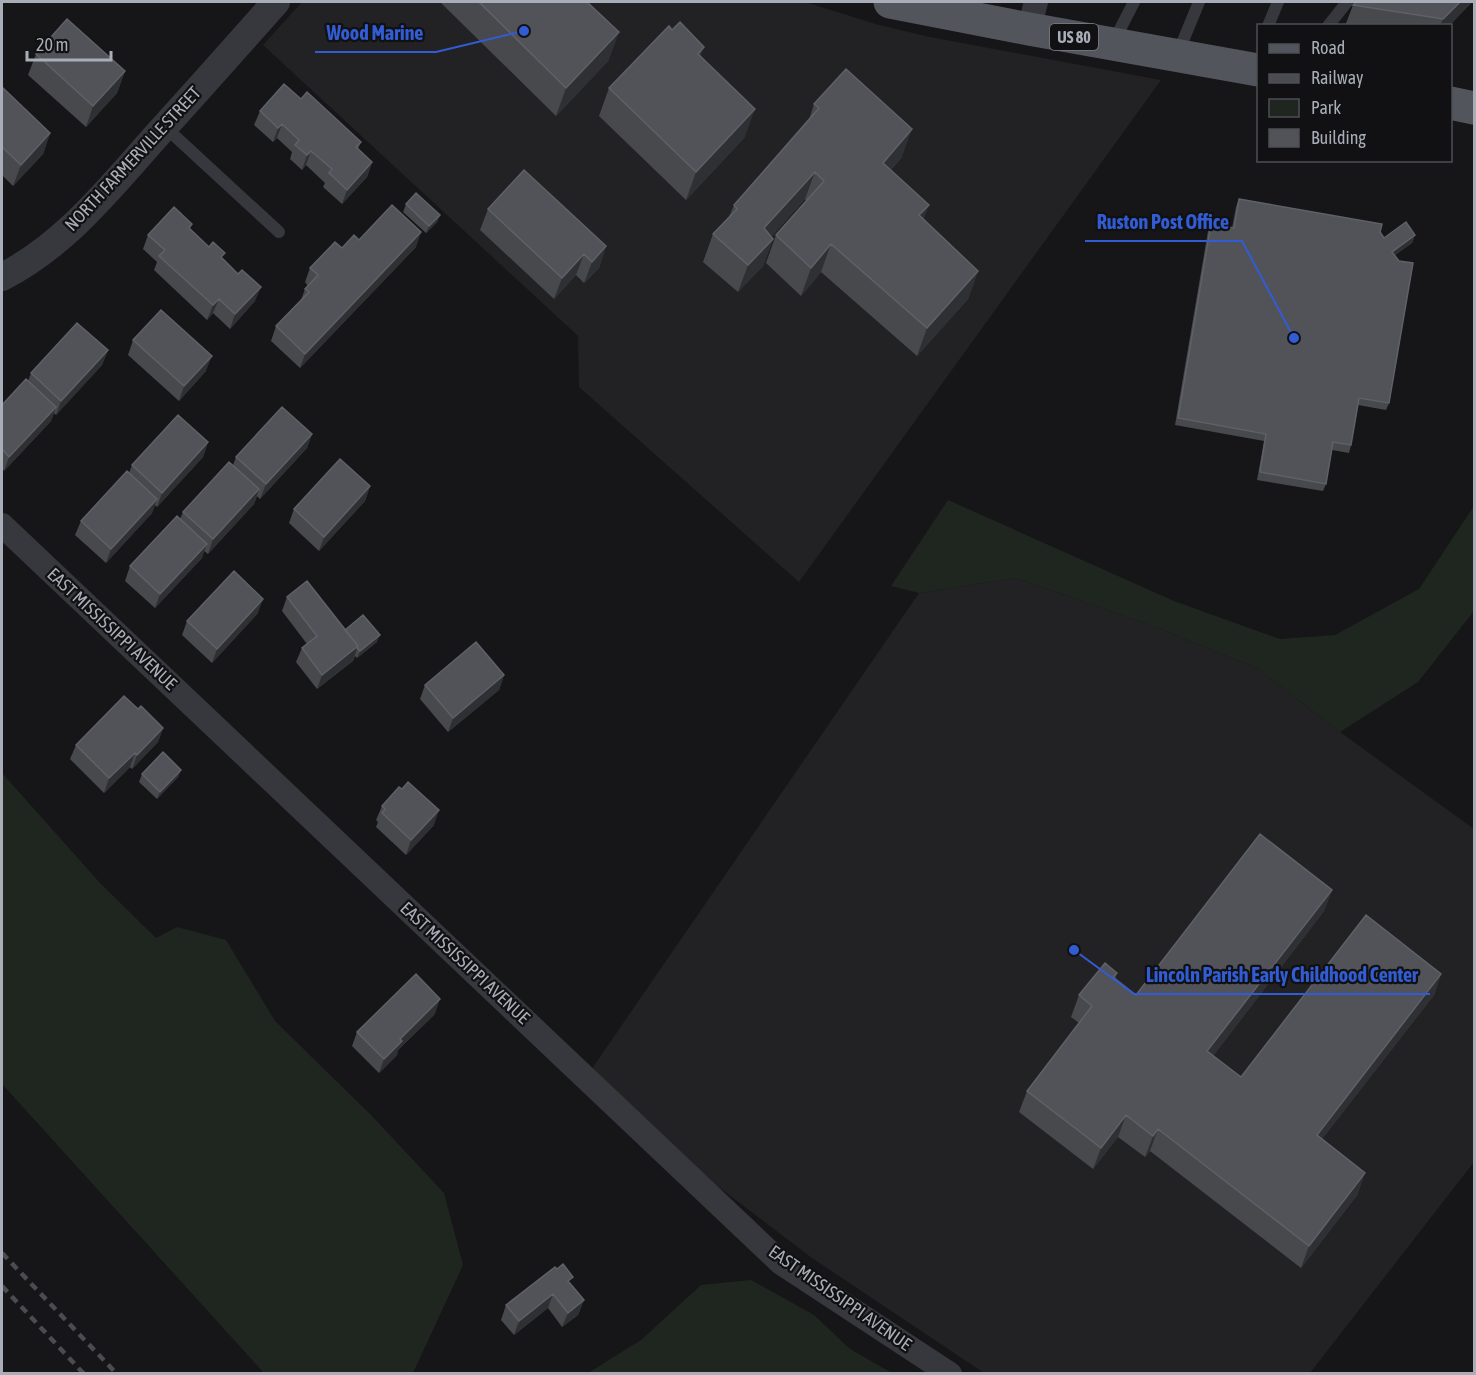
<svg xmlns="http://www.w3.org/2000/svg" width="1476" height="1375" viewBox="0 0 1476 1375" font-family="'Asap Condensed',sans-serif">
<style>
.built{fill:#222225}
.green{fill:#1e261f}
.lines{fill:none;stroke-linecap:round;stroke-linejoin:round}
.service{stroke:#37383d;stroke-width:12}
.minor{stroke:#37383d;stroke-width:24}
.tertiary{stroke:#37383d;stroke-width:28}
.primary{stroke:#53555c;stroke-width:33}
.rail{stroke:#4a4c52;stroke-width:4.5;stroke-dasharray:8 6;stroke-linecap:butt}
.wall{fill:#47494d}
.shaded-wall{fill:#2f3033}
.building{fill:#525359;stroke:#5f6168;stroke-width:1.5}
.labels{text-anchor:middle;stroke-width:4.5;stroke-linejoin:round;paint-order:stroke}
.shield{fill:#111113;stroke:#7b7e86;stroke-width:1.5}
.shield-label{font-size:16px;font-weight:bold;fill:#a8adb8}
.street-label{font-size:18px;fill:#a8adb8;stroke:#111113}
.leader{fill:none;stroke:#325cd3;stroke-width:2}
.callout-dot{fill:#325cd3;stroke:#111113;stroke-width:2}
.callout-label{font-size:20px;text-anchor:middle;font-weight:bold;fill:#325cd3;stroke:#111113;stroke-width:4.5;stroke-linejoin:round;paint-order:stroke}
</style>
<rect width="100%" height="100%" fill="#161618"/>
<path class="built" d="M302 2H805L879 25 930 37 1161 80 799 582 579 387 578 336 263 45Z
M1016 578 1153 626 1257 668 1340 732 1474 829V1162L1310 1373H984L812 1258 716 1185 591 1070 919 593Z"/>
<path class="green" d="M948 500 1174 601 1280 639 1335 635 1419 589 1474 506V611L1418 682 1340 732 1257 668 1153 626 1016 578 919 593 891 586Z
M2 773 100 883 156 938 177 927 226 940 275 1021 372 1116 444 1193 463 1265 413 1373H264L2 1084Z
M751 1280 814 1315 850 1349 892 1373H588L641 1340 701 1285Z"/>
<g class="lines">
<path class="service" d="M1268 26 1278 2
M1328 26 1347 2
M1113 43 1134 2
M1178 53 1199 2
M165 127 279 232"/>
<path class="minor" d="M1029 29 1036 2
M2 525 781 1263 950 1374"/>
<path class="tertiary" d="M2 277C65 245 110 188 157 135 197 91 237 46 276 2"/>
<path class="primary" d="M890 2 1029 29 1258 70
M1450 103 1474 108"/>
<path class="rail" d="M2 1253 117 1374
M2 1286 84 1374"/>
</g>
<path class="wall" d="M440 2H587L609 60 556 116Z
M1356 2H1472L1449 26H1345L1353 5Z
M672 30 701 56 745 137 686 200 599 116 609 88Z
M36 54 125 71 117 93 86 127 28 75Z
M2 87 50 133 43 154 13 186 2 175Z
M301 99 361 142 358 149 372 162 367 177 342 204 323 187 325 183 306 165 302 170 290 159 292 152 277 138 273 142 254 125 260 111Z
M814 104 902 157 891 170 924 219 978 271 968 299 917 356 821 272 801 296 766 263 776 235 806 201 805 199 771 237 773 239 763 266 738 292 703 262 713 234 729 217 734 205 809 120Z
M1239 199 1380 232 1384 238 1415 235 1412 243 1395 255 1389 403 1386 410 1358 405 1351 445 1349 453 1332 450 1326 484 1323 491 1257 480 1264 441 1175 425 1208 231 1211 224 1232 228 1236 207Z
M406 204 440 215 437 222 426 233 403 212Z
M488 209 606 246 599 268 584 283 576 275 554 299 480 230Z
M190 229 223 259 255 301 230 329 213 313 207 320 154 270 157 262 143 249 148 235Z
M359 240 416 247 300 368 271 341 276 326 301 300 305 289 308 286 305 282 310 268 342 248Z
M133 340 206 371 179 401 128 355Z
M108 350 102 365 56 415 54 413 51 421 4 471 2 468V405L28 381 31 373Z
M312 434 307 448 260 499 257 496 254 504 208 554 204 551 202 558 155 608 125 581 130 566 180 519 183 512 233 465 236 457Z
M208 442 203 457 157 507 155 505 152 513 106 563 75 535 81 521 129 473 132 465Z
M370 486 365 501 319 551 289 523 294 509Z
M287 597 345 630 377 642 357 658 355 656 353 661 317 689 296 662 302 648 307 644 282 611Z
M258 613 212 663 182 635 187 621Z
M504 675 499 690 448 732 420 699 425 685Z
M138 709 163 728 158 742 132 769 130 767 104 793 70 759 76 745Z
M181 770 178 777 157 799 139 782 142 774Z
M382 806 434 825 406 855 376 827 378 822 376 820Z
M1332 890 1324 911 1213 1056 1241 1077 1441 974 1434 995 1322 1139 1358 1194 1301 1268 1150 1151 1145 1157 1118 1137 1093 1169 1019 1112 1027 1091 1079 1023 1071 1017 1079 995 1117 973 1115 979 1136 995Z
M435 1014 398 1050 397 1055 379 1073 352 1046 357 1032Z
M570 1284 584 1300 578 1315 562 1327 548 1308 514 1335 501 1320 506 1305Z"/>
<path class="shaded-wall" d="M1460 2H1472L1449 26H1440L1443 19Z
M619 32 609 60 556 116 566 88Z
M704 47 694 74 698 54Z
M125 71 117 93 86 127 93 106Z
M755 109 745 137 686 200 696 172Z
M282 124 277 138 273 142 278 128Z
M912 129 902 157 873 191 883 163Z
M50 133 43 154 13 186 21 165Z
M311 151 306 165 302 170 307 155Z
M372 162 367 177 342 204 347 190Z
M815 172 805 199 754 256 764 228Z
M929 205 919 232V215Z
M440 215 437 222 426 233 429 226Z
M421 232 416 247 300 368 305 354Z
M1415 235 1412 243 1390 259 1392 252Z
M773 239 763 266 738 292 748 265Z
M831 244 821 272 801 296 811 268Z
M606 246 599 268 584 283 592 262Z
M584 254 576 275 554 299 562 278Z
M978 271 968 299 917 356 927 328Z
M261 287 255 301 230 329 235 314Z
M219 299 213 313 207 320 213 305Z
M108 350 102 365 56 415 61 401Z
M212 356 206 371 179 401 184 386Z
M56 407 51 421 4 471 9 457Z
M312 434 307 448 260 499 266 484Z
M208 442 203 457 157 507 162 493Z
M370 486 365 501 319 551 324 537Z
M259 489 254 504 208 554 213 539Z
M157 499 152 513 106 563 111 549Z
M207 544 202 558 155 608 160 594Z
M263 599 258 613 212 663 217 649Z
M380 635 377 642 357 658 360 651Z
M358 646 353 661 317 689 322 675Z
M504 675 499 690 448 732 453 718Z
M163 728 158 742 132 769 137 755Z
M135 753 130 767 104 793 109 778Z
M181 770 178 777 157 799 160 792Z
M439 810 434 825 406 855 411 840Z
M1332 890 1324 911 1200 1073 1207 1051Z
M1441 974 1434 995 1309 1156 1317 1135Z
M440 999 435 1014 398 1050 397 1055 379 1073 384 1059 400 1039Z
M1126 1115 1118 1137 1093 1169 1101 1148Z
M1158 1129 1150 1151 1145 1157 1153 1136Z
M1365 1173 1358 1194 1301 1268 1309 1246Z
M553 1294 548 1308 514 1335 519 1321Z
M584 1300 578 1315 562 1327 568 1313Z"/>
<path class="building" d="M479 2H587L619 32 566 88Z
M1356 2H1460L1443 19 1353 5Z
M67 19 125 71 93 106 36 54Z
M680 22 704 47 698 54 755 109 696 172 609 88 669 26 672 30Z
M846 69 912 129 883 163 929 205 919 215 978 271 927 328 831 244 811 268 776 235 824 181 815 172 764 228 773 239 748 265 713 234 737 209 734 205 819 108 814 104Z
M284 84 301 99 307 92 361 142 356 147 372 162 347 190 329 173 332 169 311 151 307 155 295 145 299 140 282 124 278 128 260 111Z
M2 87 50 133 21 165 2 147Z
M524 170 606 246 592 262 584 254 562 278 488 209Z
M416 193 440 215 429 226 406 204Z
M1239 199 1382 224 1380 232 1384 238 1406 222 1415 235 1392 252 1399 261 1413 263 1389 403 1359 398 1351 445 1333 442 1326 484 1260 472 1266 434 1178 418 1211 224 1234 228Z
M392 205 421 232 305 354 276 326 309 292 305 289 318 275 310 268 335 242 342 248 354 235 359 240Z
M174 207 192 224 189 228 209 247 213 242 225 253 221 257 238 274 242 270 261 287 235 314 219 299 213 305 159 256 165 250 148 235Z
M161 310 212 356 184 386 133 340Z
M77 323 108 350 61 401 31 373Z
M26 379 56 407 9 457 2 449V405Z
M282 407 312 434 266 484 236 457Z
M178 415 208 442 162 493 132 465Z
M340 459 370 486 324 537 294 509Z
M229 462 259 489 213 539 183 512Z
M127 471 157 499 111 549 81 521Z
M177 516 207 544 160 594 130 566Z
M234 571 263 599 217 649 187 621Z
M307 581 358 646 322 675 302 648 317 636 287 597Z
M363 615 380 635 360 651 357 648 358 646 345 630Z
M476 642 504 675 453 718 425 685Z
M124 696 138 709 141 706 163 728 137 755 135 753 109 778 76 745Z
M163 752 181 770 160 792 142 774Z
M408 782 439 810 411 840 382 813 385 809 382 806 399 787 402 789Z
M1260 834 1332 890 1207 1051 1241 1077 1366 915 1441 974 1317 1135 1365 1173 1309 1246 1158 1129 1153 1136 1126 1115 1101 1148 1027 1091 1092 1006 1079 995 1105 963 1117 973 1113 977 1136 995Z
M416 974 440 999 400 1039 402 1041 384 1059 357 1032Z
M563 1264 573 1277 568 1281 584 1300 568 1313 553 1294 519 1321 506 1305 555 1267 557 1269Z"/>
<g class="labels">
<rect class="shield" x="1050" y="24" width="48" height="26" rx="4.5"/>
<g class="shield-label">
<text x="1074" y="43">US 80</text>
</g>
<g class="street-label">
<text transform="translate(133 159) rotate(-47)" y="6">NORTH FARMERVILLE STREET</text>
<text transform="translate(112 629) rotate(43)" y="6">EAST MISSISSIPPI AVENUE</text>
<text transform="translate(465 963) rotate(43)" y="6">EAST MISSISSIPPI AVENUE</text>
<text transform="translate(840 1298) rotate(35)" y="6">EAST MISSISSIPPI AVENUE</text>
</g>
</g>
<path class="leader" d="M524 31L436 52H315M1294 338L1242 241H1085M1074 950L1134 994H1430"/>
<g class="callout-dot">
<circle cx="524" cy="31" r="6"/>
<circle cx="1294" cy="338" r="6"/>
<circle cx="1074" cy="950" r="6"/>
</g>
<g class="callout-label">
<text x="375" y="40">Wood Marine</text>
<text x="1163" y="229">Ruston Post Office</text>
<text x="1282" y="982">Lincoln Parish Early Childhood Center</text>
</g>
<rect width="1476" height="1375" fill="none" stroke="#a8adb8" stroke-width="6"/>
<rect x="1257" y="24" width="195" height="138" fill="#111113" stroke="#4d4f55" stroke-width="1.5"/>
<rect x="1269" y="44" width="30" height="9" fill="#53555c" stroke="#4d4f55" stroke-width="1.5"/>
<text x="1311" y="54" font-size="18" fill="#a8adb8">Road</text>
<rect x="1269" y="74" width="30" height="9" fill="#4a4c52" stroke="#4d4f55" stroke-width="1.5"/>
<text x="1311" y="84" font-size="18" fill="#a8adb8">Railway</text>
<rect x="1269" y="99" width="30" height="18" fill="#1e261f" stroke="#4d4f55" stroke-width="1.5"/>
<text x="1311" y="114" font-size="18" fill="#a8adb8">Park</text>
<rect x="1269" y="129" width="30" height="18" fill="#525359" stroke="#4d4f55" stroke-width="1.5"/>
<text x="1311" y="144" font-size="18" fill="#a8adb8">Building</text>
<path d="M27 51v9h84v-9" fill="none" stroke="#a8adb8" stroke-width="3"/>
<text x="36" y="51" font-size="18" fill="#a8adb8" stroke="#111113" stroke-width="4.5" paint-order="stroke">20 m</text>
</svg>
